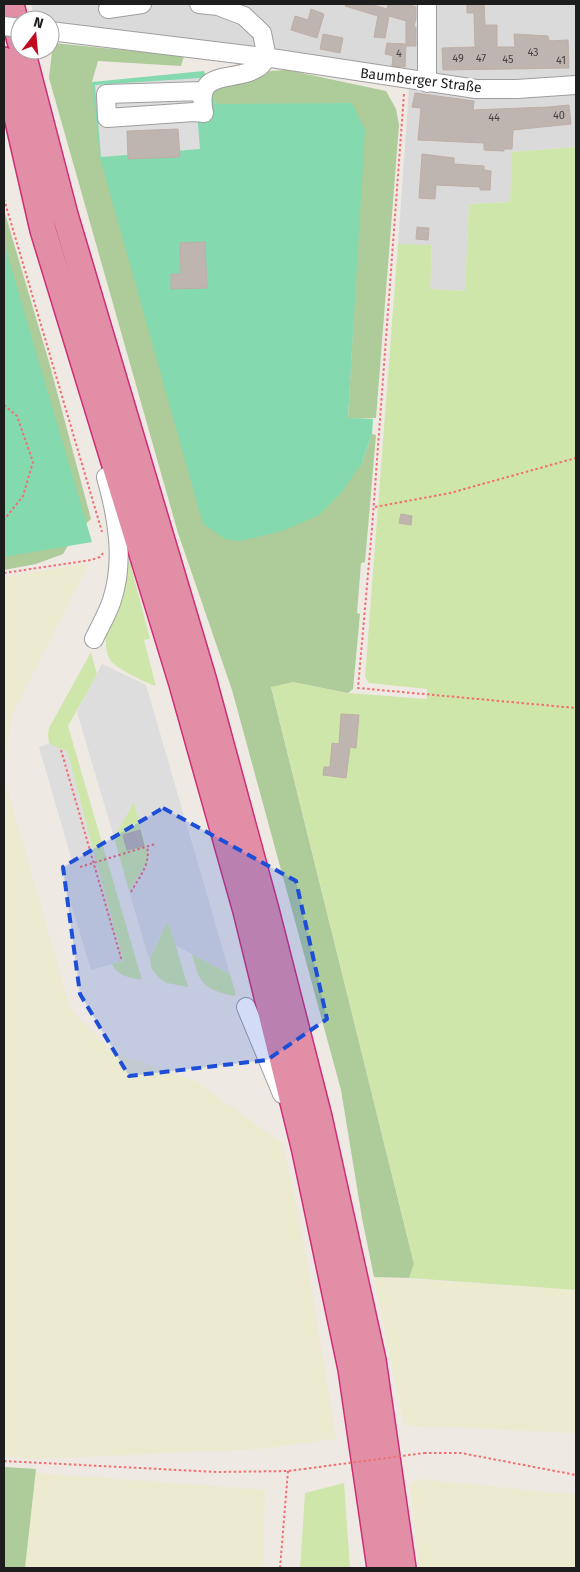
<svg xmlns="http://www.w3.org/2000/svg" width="580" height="1572" viewBox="0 0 580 1572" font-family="'Fira Sans',sans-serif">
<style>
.residential{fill:#dbdada}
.farmland{fill:#eceacf}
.grass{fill:#cfe6ab}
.forest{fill:#aecb9a}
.pitch{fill:#85d9af}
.parking{fill:#ddd}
.building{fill:#beb4b0;stroke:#beaea6}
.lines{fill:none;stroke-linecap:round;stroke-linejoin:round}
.minor-casing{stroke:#9e9e9e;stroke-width:20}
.highway-casing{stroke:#cf2d77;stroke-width:28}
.path{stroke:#f26f71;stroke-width:2;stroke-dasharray:2.5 2.5;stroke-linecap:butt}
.minor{stroke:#fff;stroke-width:18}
.highway{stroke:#e28ea7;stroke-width:25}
.minor-bridge-casing{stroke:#9e9e9e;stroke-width:20;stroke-linecap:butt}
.path-bridge{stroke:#f26f71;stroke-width:2;stroke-dasharray:2.5 2.5;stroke-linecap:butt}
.minor-bridge{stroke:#fff;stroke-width:18}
.marked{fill:#1d4ed8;fill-opacity:0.2;stroke:#1d4ed8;stroke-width:4;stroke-dasharray:10 6;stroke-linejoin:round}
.labels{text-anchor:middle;stroke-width:5;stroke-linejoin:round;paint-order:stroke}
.number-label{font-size:11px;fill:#454342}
.street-label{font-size:14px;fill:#1d1d1d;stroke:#fff}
</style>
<rect width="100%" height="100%" fill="#eee9e3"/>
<path class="residential" d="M31 4H576V147L513 152 510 202 469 204 465 291 430 289 432 246 398 244 410 74 50 23V20H35Z"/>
<path class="farmland" d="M89 563 11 717 4 778 70 1009 111 1051 195 1081 283 1144 303 1239 336 1439 258 1449 35 1459 4 1457V577Z
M374 1277 576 1290V1433L404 1425Z
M36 1473 265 1490 263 1568H25Z
M418 1479 576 1495V1568H419L410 1486Z"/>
<path class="grass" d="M576 147V1290L409 1278 414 1263 271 686 293 682 348 693 427 699V689L369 683 365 677 398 244 432 245 430 289 465 291 469 204 510 202 512 152Z
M124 562H130L150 639 144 640 156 686C146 683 118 669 112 662 95 644 118 585 124 562Z
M91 652 97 675 68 726 142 980C131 978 117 976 112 964L123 961 67 752 49 744 48 734 49 728Z
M134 801 148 855 147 862 129 891 114 837Z
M168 920 188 987 167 983 159 978 151 968 150 958Z
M192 954 230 974 236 995 233 996C202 988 200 984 192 954Z
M344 1483 350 1568H300L305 1493Z"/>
<path class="forest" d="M53 43 184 56 181 66 98 61 92 82 362 463 372 434 376 435 365 562 361 563 357 613 360 614 353 689 348 693 293 682 271 687 414 1264 409 1278 374 1277 362 1218 341 1090 232 690 178 533 49 78Z
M287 70 386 91 396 109 399 125 376 418 348 419 364 130 352 104H216L210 88 270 71Z
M4 210 49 362 91 519 76 532 63 554 36 564 4 570Z
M4 1467 36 1469 25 1568H4Z"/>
<path class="pitch" d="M204 71 216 104 352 103 365 130 348 418 373 419 372 434 362 463 341 493 319 515 282 531 240 541 225 539 203 524 100 158 92 82Z
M4 243 92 542 4 557Z"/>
<path class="parking" d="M200 78 196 99 200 149 101 157 95 85Z
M102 664 146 685 230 974 175 945 168 921 149 959 129 891 147 862 148 855 134 802 114 837 77 712Z
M49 744 67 751 123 961 91 970 60 868 73 864 39 747Z"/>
<path class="building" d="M346 4H370L387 9 388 4H406L416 7V18L414 27H416V46H406L405 67 392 66 393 56 385 54 387 43 406 44V21L389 16 385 38 374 37 378 16 345 6Z
M467 4H484L485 25H497V47H515L514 34 548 36 549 41 568 40 569 68 443 70 442 48 475 47 474 13H467Z
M311 9 324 14 317 38 291 30 295 16 308 20Z
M323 34 343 38 340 53 320 49Z
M415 93 474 101 473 110 548 107 569 105 571 124 513 130 512 149H504V151L484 150V143L418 140 421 108 412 107Z
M178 129 180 157 128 159 127 131Z
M422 154 454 158V164L484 166V170L491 171 490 190H480V187L436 185 435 199 419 198Z
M417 227 429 228 428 240 416 239Z
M205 242 207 288 171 289V274H181L180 243Z
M401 514 412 516 411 525 399 523Z
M341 714 359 715 356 748 350 747 346 778 323 775 324 767H330L332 743 339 744Z
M140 830 144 846 127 850 123 835Z"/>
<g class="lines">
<g class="minor-casing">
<path id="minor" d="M199 4 218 6 244 16 262 33 267 58C264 61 262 65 259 67 235 84 194 66 204 113L194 112 107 118 106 94 203 91
M108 9 142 4
M50 31 271 58 476 89H517L576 85
M427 83V4
M94 639C100 626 108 613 112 600 125 560 117 516 106 477
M246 1007 282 1094"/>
</g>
<g class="highway-casing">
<path id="highway" d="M11 4 20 41
M22 50 65 215 203 678 266 910 319 1117 373 1360 403 1568
M4 60 43 230 182 684 246 911 305 1151 351 1369 380 1568"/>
</g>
<path class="path" d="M404 94 372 528 358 688 576 708
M4 199 102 532
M4 405 17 416 33 462 23 496 4 520
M375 507 450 493 576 458
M4 573 91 560 100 557 103 553
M61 750 121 958 119 961
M80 867 155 844
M131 892C139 877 151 864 147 847
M424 1453H461L576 1475
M4 1461 217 1472 288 1471 304 1469
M280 1568 288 1471"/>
<use href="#minor" class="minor"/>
<use href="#highway" class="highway"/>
<g class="minor-bridge-casing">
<path id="minor-bridge" d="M4 26 20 28"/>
</g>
<path class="path-bridge" d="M304 1469 424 1453"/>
<use href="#minor-bridge" class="minor-bridge"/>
</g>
<path class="marked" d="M163 808 296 881 327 1019 267 1060 129 1076 80 994 63 867Z"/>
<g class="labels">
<g class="number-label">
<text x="533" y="56">43</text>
<text x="399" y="57">4</text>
<text x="458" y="62">49</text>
<text x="481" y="62">47</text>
<text x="508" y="63">45</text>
<text x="561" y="64">41</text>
<text x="559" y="119">40</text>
<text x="494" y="121">44</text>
</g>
<g class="street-label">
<text transform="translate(421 80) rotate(7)" y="5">Baumberger Straße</text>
</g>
</g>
<rect width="580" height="1572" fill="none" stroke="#1d1d1d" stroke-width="10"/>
<g transform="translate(35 35) rotate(16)"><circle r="24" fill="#ffffff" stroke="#a5a5a5"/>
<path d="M0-4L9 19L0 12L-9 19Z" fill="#c00a1f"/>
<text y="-8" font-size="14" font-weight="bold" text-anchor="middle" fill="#1d1d1d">N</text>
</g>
</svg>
